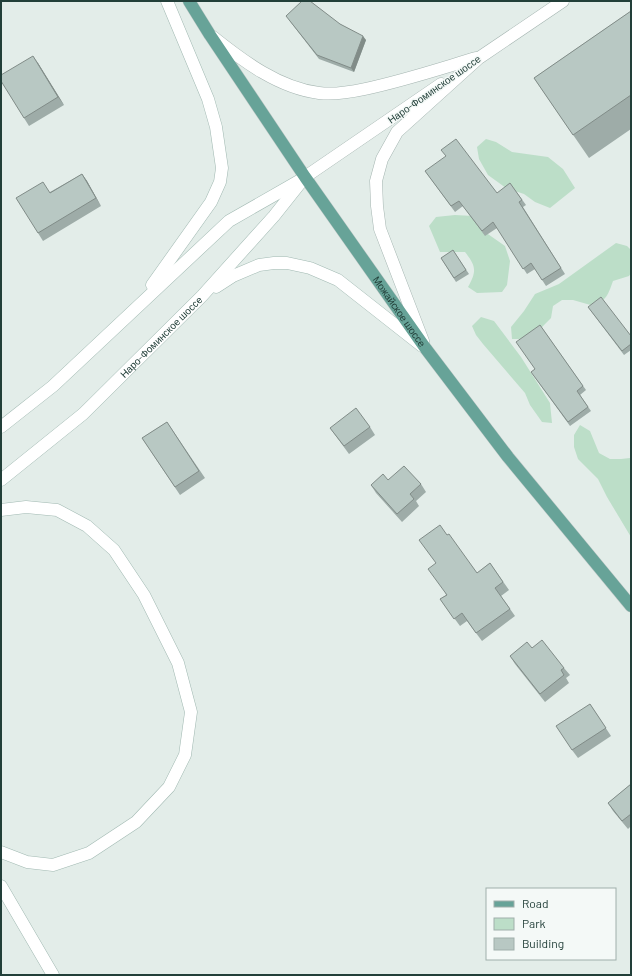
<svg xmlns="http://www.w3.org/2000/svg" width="632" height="976" viewBox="0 0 632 976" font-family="Barlow,sans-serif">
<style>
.green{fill:#bcdec8}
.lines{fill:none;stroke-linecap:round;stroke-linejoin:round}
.tertiary-casing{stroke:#a5b5b1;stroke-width:13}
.secondary-casing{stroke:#a1b9b2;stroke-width:13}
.primary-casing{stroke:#c1c9c8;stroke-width:13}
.tertiary{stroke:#fff;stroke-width:12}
.secondary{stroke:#fff;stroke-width:12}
.primary{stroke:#67a398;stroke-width:12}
.wall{fill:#9eaca8}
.shaded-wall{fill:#818c88}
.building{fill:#b8c8c3;stroke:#818c88}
.labels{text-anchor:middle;stroke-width:3;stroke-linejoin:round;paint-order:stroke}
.street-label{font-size:10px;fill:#223f39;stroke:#f4f9f7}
</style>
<rect width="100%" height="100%" fill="#e3ede9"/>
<path class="green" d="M486 139 496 142 512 152 548 157 563 169 575 188 550 208 535 202 524 194 506 188 488 175 479 159 477 147Z
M455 215 473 216 485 232 505 246 510 261 507 285 502 292 477 293 468 287C477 271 476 266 465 252H440L429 226 436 217Z
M616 243 627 246 631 250V273L629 276 613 281C608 295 607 299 594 306L573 300H562L553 306 551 318 539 330 523 339H512L511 327 524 311 535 294 559 284Z
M481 317 494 321 521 357 550 403 552 423 542 422 530 405 525 393 483 344 476 335 472 326Z
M580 425 590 431 599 453 610 459H621L630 458 631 537 607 497 598 479 578 459 574 447V435Z"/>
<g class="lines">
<g class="tertiary-casing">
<path id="tertiary" d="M213 37C243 61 279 88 319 93 334 95 351 92 365 89 403 81 439 69 476 58
M473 62 563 1
M305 177 441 84
M423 341 380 229 377 206 376 181 382 159 397 132 480 57"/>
</g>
<g class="secondary-casing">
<g id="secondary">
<path d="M152 285 211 202 220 182 222 168 216 127 208 99 167 1"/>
<path d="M216 287 233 276 259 265 274 263H287L310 268 338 280 422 346"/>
<path d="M1 427 53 386 229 221 299 181"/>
<path id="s1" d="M1 480 83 414 202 296 274 216 305 177"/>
<path d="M1 510 26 507 57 510 87 526 114 550 144 595 178 663 191 712 185 755 169 787 136 822 89 853 53 865 27 862 1 852"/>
<path d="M1 886 53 975"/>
</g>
</g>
<g class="primary-casing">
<g id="primary">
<path id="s2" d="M189 1 210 35 305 177 426 349 508 457 631 606"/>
</g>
</g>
<use href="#tertiary" class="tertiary"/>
<use href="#secondary" class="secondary"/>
<use href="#primary" class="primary"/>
</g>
<path class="wall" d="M631 11V129L589 158 534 78Z
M289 20 340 24 366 40 354 72 319 59Z
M38 63 64 105 29 126 24 118Z
M425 171 497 193 510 183 526 205 523 207 565 274 546 286 535 269 527 274 497 228 485 236 463 206 455 212Z
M82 174 87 181 101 206 43 241 38 233 50 192Z
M453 250 469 274 456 282 441 258Z
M588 307 631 336V350L624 355Z
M540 325 586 390 580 395 591 411 570 426 531 372 535 369Z
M167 422 205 478 180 495 142 438Z
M370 427 375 435 349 454 330 428Z
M421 484 426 492 416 501 419 506 402 522 376 493 371 485Z
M447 535 477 573 490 563 509 590 501 596 515 616 482 641 467 621 460 626 440 599 446 595 436 563Z
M532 648 564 668 570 675 566 678 569 683 545 702 515 664 510 656Z
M590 704 611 736 578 758 572 750Z
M631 784V826L628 829 613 811 608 803Z"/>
<path class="shaded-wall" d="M363 36 366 40 354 72 351 68Z
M33 56 38 63 64 105 58 97Z
M82 174 87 181 101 206 96 198Z"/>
<path class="building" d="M302 1H310L340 24 363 36 351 68 317 55 286 16Z
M631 11V95L573 135 534 78Z
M33 56 58 97 24 118 1 81V75Z
M456 139 497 193 510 183 522 200 519 202 561 268 542 280 531 263 523 269 493 222 482 231 459 201 451 206 425 171 446 156 441 150Z
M82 174 96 198 38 233 16 198 43 182 50 193Z
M453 250 466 270 454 278 441 258Z
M601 297 631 336V344L622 351 588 307Z
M540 325 583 386 577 391 588 407 568 422 531 372 535 369 516 342Z
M356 408 370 427 344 446 330 428Z
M167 422 199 471 175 487 142 438Z
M404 466 421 484 410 494 414 499 397 514 371 485 383 474 388 480Z
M440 525 447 535 449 534 477 573 490 563 503 582 495 588 510 609 476 633 462 613 454 619 440 599 447 595 428 569 436 563 419 540Z
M542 640 564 668 561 670 564 675 540 694 510 656 527 642 532 648Z
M590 704 606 728 572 750 556 726Z
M631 784V814L622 821 608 803Z"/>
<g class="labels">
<g class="street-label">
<text transform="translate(434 89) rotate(-35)" y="4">Наро-Фоминское шоссе</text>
<text dy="4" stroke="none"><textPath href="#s2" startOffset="375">Можайское шоссе</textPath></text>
<text dy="4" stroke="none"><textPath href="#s1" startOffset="215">Наро-Фоминское шоссе</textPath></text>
</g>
</g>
<rect width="632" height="976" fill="none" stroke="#223f39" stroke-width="4"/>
<rect x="486" y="888" width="130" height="72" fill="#f4f9f7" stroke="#a0afab"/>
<rect x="494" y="901" width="20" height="6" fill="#67a398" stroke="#a0afab"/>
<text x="522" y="908" font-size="12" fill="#223f39">Road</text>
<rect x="494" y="918" width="20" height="12" fill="#bcdec8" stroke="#a0afab"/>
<text x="522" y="928" font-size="12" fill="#223f39">Park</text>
<rect x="494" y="938" width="20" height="12" fill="#b8c8c3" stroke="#a0afab"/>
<text x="522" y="948" font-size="12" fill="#223f39">Building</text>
</svg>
